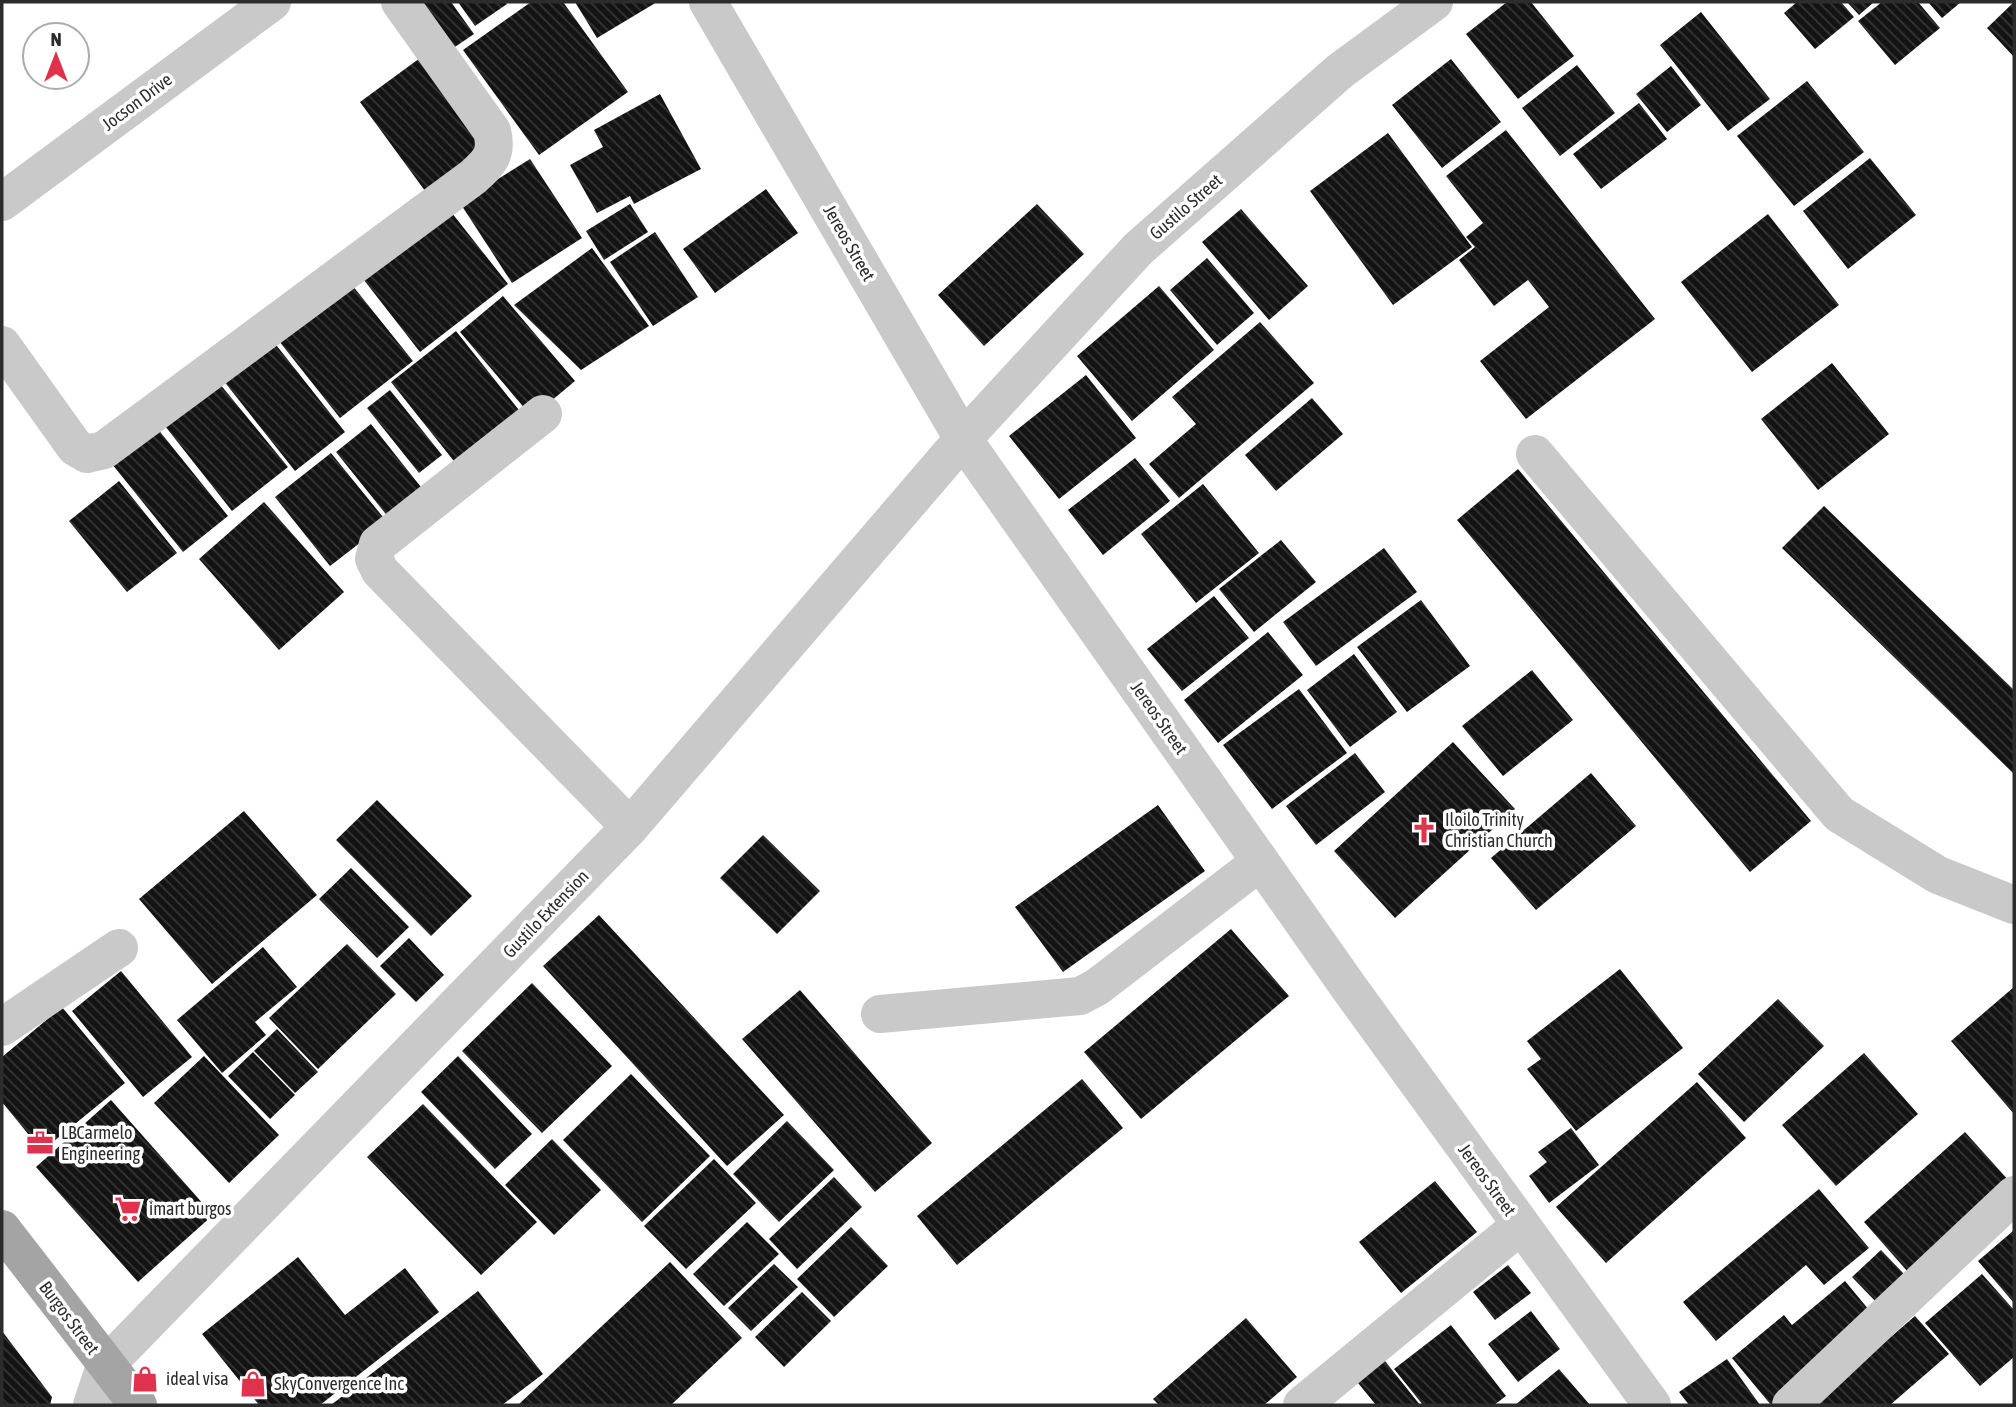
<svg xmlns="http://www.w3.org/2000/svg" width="2016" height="1407" viewBox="0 0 2016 1407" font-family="'Asap Condensed',sans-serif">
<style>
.building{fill:url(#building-back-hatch)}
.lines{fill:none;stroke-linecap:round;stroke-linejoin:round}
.minor{stroke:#c9c9c9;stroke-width:38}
.major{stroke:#a4a4a4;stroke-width:38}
.labels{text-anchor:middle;stroke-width:7;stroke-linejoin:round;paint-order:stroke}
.street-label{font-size:18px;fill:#2c2c2c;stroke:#fff}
.poi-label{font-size:18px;fill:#2c2c2c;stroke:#fff;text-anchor:start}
</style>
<defs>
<pattern id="building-back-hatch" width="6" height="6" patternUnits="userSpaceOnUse" patternTransform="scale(1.75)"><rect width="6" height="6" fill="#131313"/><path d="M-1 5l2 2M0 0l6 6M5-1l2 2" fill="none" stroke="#363636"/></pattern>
</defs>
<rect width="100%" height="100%" fill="#fff"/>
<path class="building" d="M410 2H451L474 34 446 53Z
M458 2H505L507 4 475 26Z
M531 2H563L628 92 539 155 463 50Z
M575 2H657L597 38Z
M1507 2H1531L1574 56 1518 99 1466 34Z
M1797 2H1841L1854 17 1815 49 1784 13Z
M1847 2H1874L1859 15Z
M1882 2H1918L1940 28 1895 65 1858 21Z
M1928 2H1961L1942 18Z
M2014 2V57L1987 28Z
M1701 12 1770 99 1728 131 1660 45Z
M420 58 488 152 428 195 360 102Z
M1451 59 1501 122 1442 168 1392 105Z
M1577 65 1615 113 1560 156 1522 108Z
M1671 66 1701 105 1667 132 1636 94Z
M1807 81 1864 152 1794 206 1737 136Z
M660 94 701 169 634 204 630 196 597 213 570 165 603 147 594 130Z
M1639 103 1667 139 1601 189 1573 154Z
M1506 130 1655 319 1526 419 1480 361 1549 307 1528 280 1494 306 1459 260 1475 247 1466 237 1483 223 1446 176Z
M1388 133 1472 247 1393 305 1310 191Z
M1870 158 1916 215 1848 269 1803 211Z
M530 159 582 238 512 283 460 203Z
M766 189 798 233 715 293 683 249Z
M630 204 648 232 604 260 586 231Z
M1037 204 1084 254 984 346 938 295Z
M448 208 508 284 420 352 360 275Z
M1241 209 1308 286 1269 320 1202 242Z
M1768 214 1839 305 1752 372 1681 282Z
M655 232 698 297 653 326 610 262Z
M592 248 649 326 581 370 514 305Z
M1207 258 1254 313 1217 345 1170 290Z
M348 280 413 361 340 418 275 336Z
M1159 286 1214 350 1132 421 1077 356Z
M503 296 575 381 532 417 460 332Z
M1260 322 1314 383 1179 498 1149 464 1196 424 1172 397Z
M456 331 526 419 461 470 391 382Z
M273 341 345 432 295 471 223 380Z
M1832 363 1889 434 1818 490 1761 419Z
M1086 375 1136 438 1059 499 1009 436Z
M215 378 288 467 232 511 161 421Z
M390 390 442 455 419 473 367 408Z
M1312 398 1343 434 1276 491 1245 455Z
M371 424 432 501 397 528 336 452Z
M157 428 228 516 183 552 112 464Z
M331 453 387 522 330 566 275 497Z
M1135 458 1170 501 1103 555 1068 510Z
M1518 469 1811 821 1750 872 1457 520Z
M119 481 177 553 127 592 69 521Z
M1203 484 1259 553 1196 603 1141 534Z
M264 502 344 592 279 650 199 559Z
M1824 506 2014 690V774L1782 548Z
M1281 540 1316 582 1254 632 1219 589Z
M1384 548 1417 592 1316 666 1283 622Z
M1214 596 1249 638 1182 691 1147 649Z
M1421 600 1470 666 1407 712 1357 647Z
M1268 632 1303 675 1218 743 1184 700Z
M1354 654 1397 712 1350 747 1307 690Z
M1532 670 1573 720 1503 776 1462 726Z
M1299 689 1347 753 1272 809 1223 745Z
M1453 742 1515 809 1395 918 1334 851Z
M1355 753 1385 792 1316 845 1286 806Z
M1591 773 1636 826 1536 910 1491 858Z
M377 800 472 896 431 936 336 840Z
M1158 805 1205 871 1063 972 1015 907Z
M244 811 317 895 212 984 139 899Z
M763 835 820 891 777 934 720 878Z
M351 868 409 927 377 958 319 899Z
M599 915 784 1115 727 1166 543 966Z
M1231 929 1289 996 1141 1119 1084 1052Z
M409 938 444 975 416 1002 380 966Z
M347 944 396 994 318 1069 269 1018Z
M263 947 297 987 255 1022 266 1035 222 1073 177 1020Z
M1620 969 1683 1048 1576 1131 1527 1069 1541 1059 1527 1041Z
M121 971 192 1057 143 1097 72 1011Z
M532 983 612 1066 542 1133 462 1051Z
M2014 987V1114L1951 1041Z
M800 990 932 1143 875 1192 742 1039Z
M1778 999 1824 1046 1744 1122 1698 1074Z
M62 1007 125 1083 42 1151 2 1102V1057Z
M277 1029 318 1072 295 1093 254 1051Z
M253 1052 295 1095 270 1119 228 1076Z
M1864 1053 1918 1114 1836 1186 1782 1125Z
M204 1056 279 1135 229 1183 154 1103Z
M458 1056 532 1134 495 1169 421 1092Z
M631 1074 710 1156 642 1222 563 1140Z
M1082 1079 1123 1128 957 1265 917 1216Z
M1697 1082 1746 1138 1606 1263 1556 1207Z
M111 1100 213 1215 138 1282 36 1167Z
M423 1104 537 1222 481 1275 367 1157Z
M787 1121 834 1170 779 1222 733 1174Z
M1571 1128 1599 1165 1549 1203 1529 1176 1547 1162 1538 1152Z
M1965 1132 2011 1183 1908 1272 1864 1222Z
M552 1139 601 1190 554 1235 505 1185Z
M714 1159 756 1203 686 1269 644 1226Z
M834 1177 862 1207 797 1269 769 1239Z
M1435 1181 1477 1232 1401 1293 1359 1242Z
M1819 1189 1869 1248 1824 1285 1806 1265 1716 1341 1683 1302Z
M747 1222 779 1254 724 1306 693 1274Z
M851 1227 888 1266 834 1317 797 1279Z
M2013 1231 2014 1232V1303L1978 1261Z
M1881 1250 1906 1276 1877 1303 1852 1277Z
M298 1257 345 1315 405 1268 439 1312 320 1405H259L202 1334Z
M670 1262 742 1338 671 1405H518Z
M774 1264 798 1287 751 1331 728 1308Z
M1508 1265 1531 1293 1495 1320 1473 1292Z
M1982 1274 2014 1310V1357L1980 1386 1925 1323Z
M1845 1281 1879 1322 1780 1405H1771L1732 1358 1784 1315 1792 1325Z
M478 1291 543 1374 502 1405H331Z
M802 1292 831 1321 784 1367 755 1337Z
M1531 1311 1560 1349 1518 1382 1488 1344Z
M1915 1316 1949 1354 1890 1405H1812Z
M1246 1318 1297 1377 1264 1405H1159L1153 1399Z
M1451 1325 1506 1396 1494 1405H1423L1394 1369Z
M2 1331 52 1397 50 1405H2Z
M1381 1356 1420 1405H1376L1354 1378Z
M1727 1359 1760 1405H1689L1679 1392Z
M1559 1369 1590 1405H1515Z"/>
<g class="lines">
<path class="minor" d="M708 2 963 439 1350 989 1652 1405
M2 202 272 2
M2 345 75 447 87 454 104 450 473 177C489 163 498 154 492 131L400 2
M543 414 378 544 374 559 380 571 630 827
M1535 454 1839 814 1938 875 2014 905
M880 1014 1080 996 1097 987 1260 862
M2 1027 119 948
M92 1405 105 1366 630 827 963 439 1138 249 1340 71 1434 2
M1302 1405 1520 1226
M1791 1405 2014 1195"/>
<path class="major" d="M2 1229 138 1405"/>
</g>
<defs>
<g id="church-bare" transform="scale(2.1)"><path d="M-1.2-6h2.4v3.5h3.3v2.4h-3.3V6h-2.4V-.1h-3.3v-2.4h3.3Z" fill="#e0324d" stroke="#fff" stroke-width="2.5" paint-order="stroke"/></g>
<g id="office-bare" transform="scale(2.1)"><path d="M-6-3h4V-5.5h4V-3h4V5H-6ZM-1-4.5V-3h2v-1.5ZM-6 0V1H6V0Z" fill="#e0324d" stroke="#fff" stroke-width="2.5" paint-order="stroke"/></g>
<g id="supermarket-bare" transform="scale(2.1)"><path d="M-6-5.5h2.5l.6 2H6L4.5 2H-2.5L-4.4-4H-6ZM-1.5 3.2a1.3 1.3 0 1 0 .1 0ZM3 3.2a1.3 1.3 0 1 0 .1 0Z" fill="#e0324d" stroke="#fff" stroke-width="2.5" paint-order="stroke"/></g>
<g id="shop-bare" transform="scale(2.1)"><path d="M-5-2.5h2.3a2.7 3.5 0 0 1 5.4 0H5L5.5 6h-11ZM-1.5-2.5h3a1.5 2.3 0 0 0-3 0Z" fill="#e0324d" stroke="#fff" stroke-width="2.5" paint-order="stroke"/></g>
</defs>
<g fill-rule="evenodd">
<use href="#church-bare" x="1424" y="830"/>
<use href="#office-bare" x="40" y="1143"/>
<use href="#supermarket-bare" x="128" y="1209"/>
<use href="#shop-bare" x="145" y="1379"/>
<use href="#shop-bare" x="253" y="1384"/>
</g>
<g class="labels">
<g class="street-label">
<text transform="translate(137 102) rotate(-37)" y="6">Jocson Drive</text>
<text transform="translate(1186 207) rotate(-41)" y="6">Gustilo Street</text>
<text transform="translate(849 243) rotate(60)" y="6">Jereos Street</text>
<text transform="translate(1159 718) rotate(55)" y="6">Jereos Street</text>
<text transform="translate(546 914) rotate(-46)" y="6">Gustilo Extension</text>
<text transform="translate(1487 1180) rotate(54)" y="6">Jereos Street</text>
<text transform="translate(69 1318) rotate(53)" y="6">Burgos Street</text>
</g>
<g class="poi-label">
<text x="1445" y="826">Iloilo Trinity<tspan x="1445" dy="21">Christian Church</tspan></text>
<text x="61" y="1139">LBCarmelo<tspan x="61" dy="21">Engineering</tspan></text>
<text x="149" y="1215">imart burgos</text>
<text x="166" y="1385">ideal visa</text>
<text x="274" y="1390">SkyConvergence Inc</text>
</g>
</g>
<rect width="2016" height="1407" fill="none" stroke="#2c2c2c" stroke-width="7"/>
<g transform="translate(56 56)"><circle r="33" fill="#ffffff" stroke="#ababab" stroke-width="2"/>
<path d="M0-5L12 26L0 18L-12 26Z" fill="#e0324d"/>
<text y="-10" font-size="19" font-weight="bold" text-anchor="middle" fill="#2c2c2c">N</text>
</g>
</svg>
